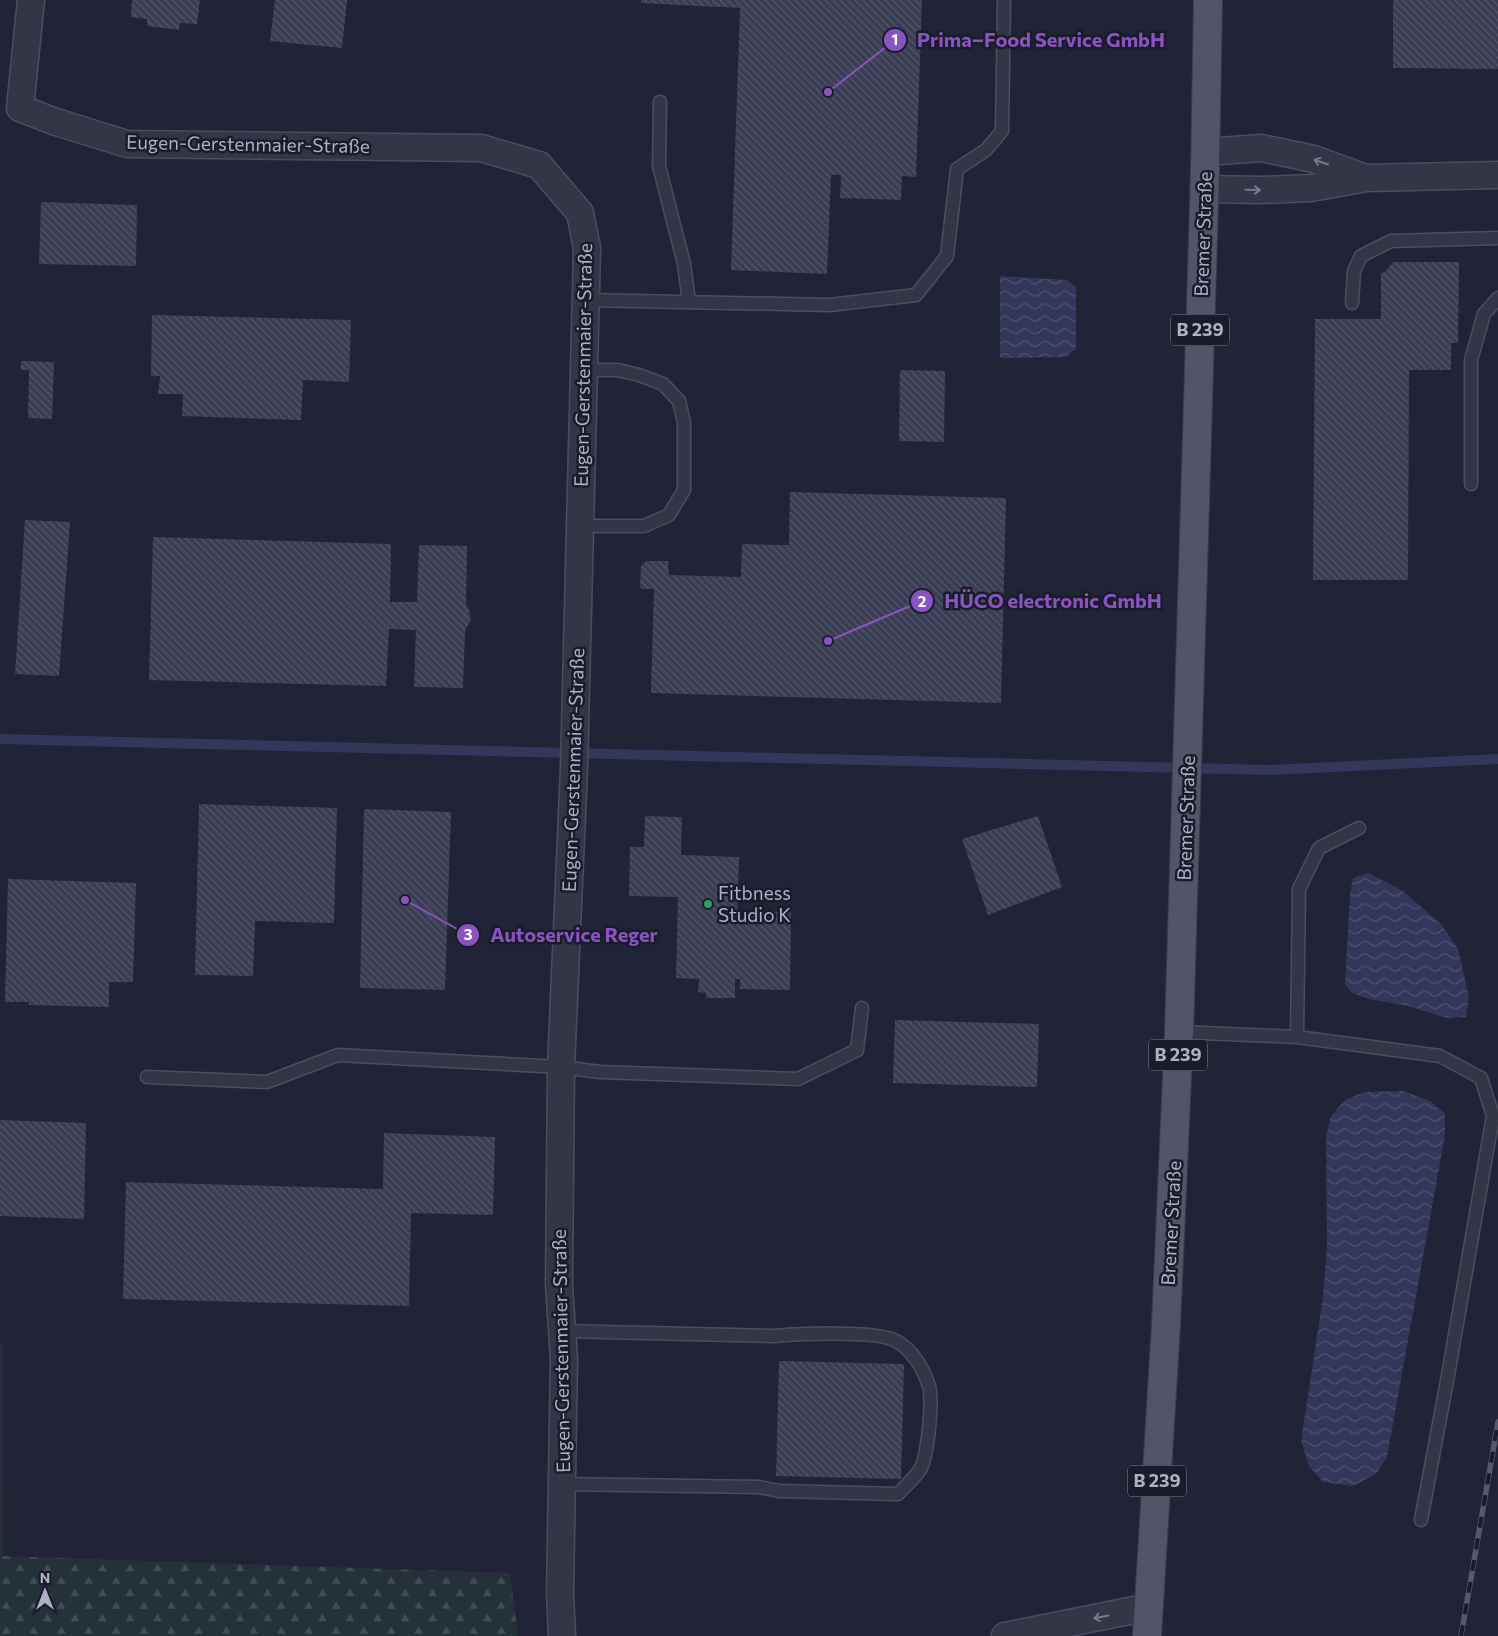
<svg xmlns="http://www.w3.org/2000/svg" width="1498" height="1636" viewBox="0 0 1498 1636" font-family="Commissioner,sans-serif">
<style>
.forest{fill:url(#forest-firs)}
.water{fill:url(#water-waves)}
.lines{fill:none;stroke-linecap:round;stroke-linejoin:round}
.stream{stroke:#33385b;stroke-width:10}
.building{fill:url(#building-back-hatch)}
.lane-casing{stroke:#4b4e5f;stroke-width:15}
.street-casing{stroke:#4b4e5f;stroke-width:29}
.primary-casing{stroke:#3a3d4e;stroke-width:30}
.lane{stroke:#343647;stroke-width:12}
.street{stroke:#343647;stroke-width:26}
.primary{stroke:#525567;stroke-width:28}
.rail-casing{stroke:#56596e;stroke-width:5.5}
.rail{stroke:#1a1c2c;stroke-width:4;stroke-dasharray:11;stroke-linecap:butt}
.oneway{stroke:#77798c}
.leisure-dot{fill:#2e9e5b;stroke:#1a1c2c;stroke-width:2}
.labels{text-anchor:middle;stroke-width:5;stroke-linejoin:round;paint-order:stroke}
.shield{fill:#1a1c2c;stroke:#828496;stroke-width:1}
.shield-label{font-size:18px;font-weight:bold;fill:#aeb0c4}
.street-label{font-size:19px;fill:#aeb0c4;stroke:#1a1c2c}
.poi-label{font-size:19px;fill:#aeb0c4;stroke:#1a1c2c;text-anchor:start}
.leader{fill:none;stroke:#8a54c0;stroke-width:2}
.callout-dot{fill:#8a54c0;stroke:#1a1c2c;stroke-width:2}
.mark-label{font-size:15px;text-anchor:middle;font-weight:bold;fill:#fff}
.callout-label{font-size:20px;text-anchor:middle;font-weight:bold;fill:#8a54c0;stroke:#1a1c2c;stroke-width:5;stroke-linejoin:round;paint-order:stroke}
</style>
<defs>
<pattern id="forest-firs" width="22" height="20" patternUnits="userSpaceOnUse" patternTransform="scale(1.25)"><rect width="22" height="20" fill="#243139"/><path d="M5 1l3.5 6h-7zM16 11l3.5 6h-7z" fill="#414c54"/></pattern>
<pattern id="water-waves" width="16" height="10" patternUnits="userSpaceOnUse" patternTransform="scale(1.25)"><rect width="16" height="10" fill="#33385b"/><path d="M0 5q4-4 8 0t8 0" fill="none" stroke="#4e5271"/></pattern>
<pattern id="building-back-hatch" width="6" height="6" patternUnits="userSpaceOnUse" patternTransform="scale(1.25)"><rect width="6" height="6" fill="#3a3d54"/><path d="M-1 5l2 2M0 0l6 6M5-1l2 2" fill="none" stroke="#54566b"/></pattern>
</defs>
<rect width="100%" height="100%" fill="#212336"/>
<path class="forest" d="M0 1344H2L3 1556 510 1573 518 1636H0Z"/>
<path class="water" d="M1000 276 1067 280 1076 287V348L1066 357 1000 358Z
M1368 873 1403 891 1441 924 1458 949 1469 997 1466 1017 1447 1018 1408 1006 1369 999 1352 993 1345 984 1350 894 1353 878Z
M1403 1091 1430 1101 1445 1114V1135L1387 1457 1376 1474 1353 1486 1323 1482 1309 1466 1301 1441 1323 1297 1327 1245 1326 1136 1331 1116 1345 1100 1365 1092Z"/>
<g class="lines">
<path class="stream" d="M0 739 1269 770 1498 759"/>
</g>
<path class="building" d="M132 0H200L197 24 180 23 179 30 147 26V19L131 17Z
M275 0H347L342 48 270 41Z
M641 0H922L916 177 902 176 901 200 840 198 841 175H831L827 274 731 270 740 8 641 3Z
M1393 0H1498V69L1393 68Z
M41 202 137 205 136 266 39 264Z
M1393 262H1459L1458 343H1451V370H1409L1408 580H1313L1315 319H1381V273L1385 272Z
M152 315 351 320 349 382 303 380 301 420 182 416 183 394H158L160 376H151Z
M21 361 54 362 52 419 28 418 29 370H21Z
M900 370 945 371 944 442 899 441Z
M790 492 1006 498 1001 703 651 693 654 589H642L640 587 641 566 646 561H668L669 575 741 577 742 544 789 545Z
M25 520 70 522 59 676 15 674Z
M153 537 391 544 390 602H417L419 545 467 546 466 605 469 610 471 620 465 630 463 688 414 687 416 630 389 629 386 686 149 680Z
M199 804 337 808 334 923 255 921 253 976 195 975Z
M364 809 451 812 445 990 360 988Z
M645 816 682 817 681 855 739 857 737 920H742V911L791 912 790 990 740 989V979H735V998H706V993L698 992 699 979 676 978 678 897 629 896 630 847H644Z
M1038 816 1062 887 988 915 962 839Z
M8 879 136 883 133 982H109V1007L29 1005V1002H5Z
M895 1020 1039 1024 1037 1087 893 1083Z
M0 1120 86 1123 84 1219 0 1216Z
M384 1133 495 1137 493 1215 411 1213 409 1306 123 1299 126 1182 383 1189Z
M779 1361 904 1364 901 1479 776 1476Z"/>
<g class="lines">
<g class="lane-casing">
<path id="lane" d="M660 102 659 166 684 264 689 302
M586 300 829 305 916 295 947 256 957 169 986 150 1002 131 1004 0
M1352 303 1354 271 1361 256 1391 241 1498 238
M1471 484V360L1484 314 1498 298
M580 526H644L669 515 684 490V422L679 401 663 384 639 375 618 370H584
M1179 1032 1297 1037 1440 1056 1481 1078 1493 1116 1447 1381 1421 1520
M1297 1037 1299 889 1319 848 1359 828
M147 1077 267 1082 338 1055 561 1067 600 1072 798 1079 857 1050 862 1008
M562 1331 775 1336C798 1334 877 1330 896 1341 912 1350 923 1368 929 1386 933 1402 928 1452 921 1468 916 1477 905 1486 898 1494L779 1491 759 1487 562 1484"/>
</g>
<g class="street-casing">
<path id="street" d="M20 108 53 121 127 144 481 148 539 165 580 213 587 248 574 768 561 1067 559 1285 564 1359 560 1594 562 1636
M20 108 31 0
M1206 152 1261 148 1314 159 1366 178
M1204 189 1262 190 1311 188 1367 178 1498 175
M1005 1636 1149 1607"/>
</g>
<g class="primary-casing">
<path id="primary" d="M1147 1636 1166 1325 1179 1032 1205 171 1208 0"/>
</g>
<use href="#lane" class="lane"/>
<use href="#street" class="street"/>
<use href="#primary" class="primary"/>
<g class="rail-casing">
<path id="rail" d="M1461 1636 1498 1422"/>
</g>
<use href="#rail" class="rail"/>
</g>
<defs><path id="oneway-shaft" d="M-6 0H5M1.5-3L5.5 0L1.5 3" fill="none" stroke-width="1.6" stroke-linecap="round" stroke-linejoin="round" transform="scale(1.25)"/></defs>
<g class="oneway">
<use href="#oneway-shaft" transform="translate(1321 162) rotate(-161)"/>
<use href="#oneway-shaft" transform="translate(1253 190) rotate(1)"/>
<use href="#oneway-shaft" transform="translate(1101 1617) rotate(169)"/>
</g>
<circle class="leisure-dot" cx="708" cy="904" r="5"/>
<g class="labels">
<g class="shield">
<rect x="1171" y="314.5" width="58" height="31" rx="4"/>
<rect x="1149" y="1039.5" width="58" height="31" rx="4"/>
<rect x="1128" y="1465.5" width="58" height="31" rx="4"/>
</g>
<g class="shield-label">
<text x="1200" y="336">B 239</text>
<text x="1178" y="1061">B 239</text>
<text x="1157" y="1487">B 239</text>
</g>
<g class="street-label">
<text transform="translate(248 144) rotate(1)" y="7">Eugen-Gerstenmaier-Straße</text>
<text transform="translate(1203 234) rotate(-88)" y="7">Bremer Straße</text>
<text transform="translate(583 365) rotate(-89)" y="7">Eugen-Gerstenmaier-Straße</text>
<text transform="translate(573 770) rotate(-88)" y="7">Eugen-Gerstenmaier-Straße</text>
<text transform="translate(1186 818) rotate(-88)" y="7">Bremer Straße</text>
<text transform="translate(1171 1223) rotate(-87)" y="7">Bremer Straße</text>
<text transform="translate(561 1351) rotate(-91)" y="7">Eugen-Gerstenmaier-Straße</text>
</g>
<g class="poi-label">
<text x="718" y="900">Fitbness<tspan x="718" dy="22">Studio K</tspan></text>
</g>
</g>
<path class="leader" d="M828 92L895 40M828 641L922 601M405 900L468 935"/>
<g class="callout-dot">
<circle cx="828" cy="92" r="5"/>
<circle cx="828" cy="641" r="5"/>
<circle cx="405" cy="900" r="5"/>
<circle cx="895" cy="40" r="12"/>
<circle cx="922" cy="601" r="12"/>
<circle cx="468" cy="935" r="12"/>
</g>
<g class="mark-label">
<text x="895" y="45">1</text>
<text x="922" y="607">2</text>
<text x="468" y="940">3</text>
</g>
<g class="callout-label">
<text x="1041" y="47">Prima–Food Service GmbH</text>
<text x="1053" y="608">HÜCO electronic GmbH</text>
<text x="574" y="942">Autoservice Reger</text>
</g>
<g transform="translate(45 1591)" stroke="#1a1c2c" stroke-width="4" paint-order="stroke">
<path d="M0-4L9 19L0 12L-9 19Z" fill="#aeb0c4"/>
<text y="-8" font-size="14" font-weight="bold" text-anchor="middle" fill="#aeb0c4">N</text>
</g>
</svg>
